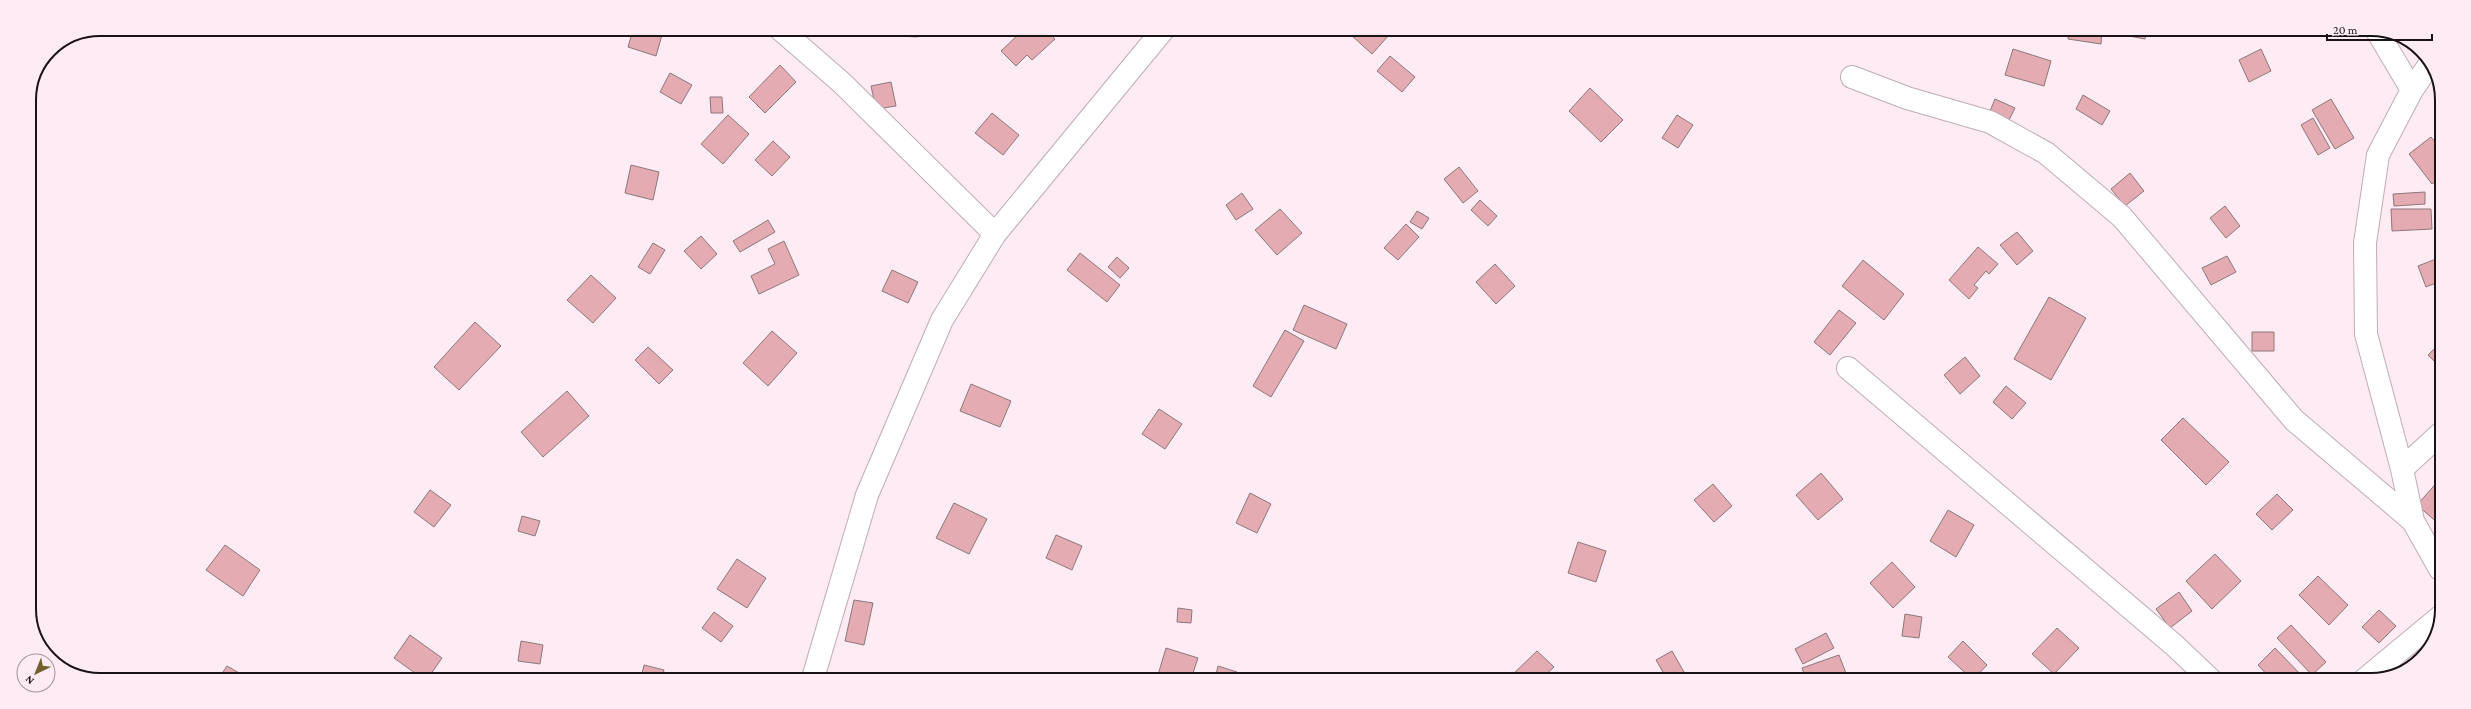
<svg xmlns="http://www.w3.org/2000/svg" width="2471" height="709" viewBox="0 0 2471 709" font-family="'Crimson Pro',serif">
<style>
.building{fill:#e5abb3;stroke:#8b787a}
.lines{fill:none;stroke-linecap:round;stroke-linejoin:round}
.minor-casing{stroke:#bfadb5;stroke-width:24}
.minor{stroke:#fff;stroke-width:22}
.rim{fill:none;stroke:#191316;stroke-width:2}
</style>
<rect width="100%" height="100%" fill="#feebf3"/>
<path class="building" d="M633 30H646L662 35 656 56 628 47Z
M900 30H917V37L900 36Z
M1023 30H1046L1055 39 1032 60 1027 55 1016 66 1001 51Z
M1355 30H1386L1390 34 1372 54 1351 35Z
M2069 31H2102L2101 44 2068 39Z
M2130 31H2147L2145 39 2129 36Z
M2013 49 2051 61 2044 86 2005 75Z
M2261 49 2271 71 2249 82 2239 60Z
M1390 56 1415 77 1402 92 1377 71Z
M780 65 796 82 765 113 749 97Z
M670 73 692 85 681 104 660 92Z
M891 82 896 106 876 109 871 86Z
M1590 88 1623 120 1601 142 1569 111Z
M2083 95 2110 111 2102 125 2076 109Z
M710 97H722L723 113H711Z
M1995 99 2015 108 2009 120 1990 111Z
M2331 99 2354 138 2335 149 2312 110Z
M992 113 1019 135 1003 155 975 133Z
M728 115 749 134 723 164 701 144Z
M1677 115 1693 125 1678 148 1662 138Z
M2313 118 2330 148 2318 155 2301 125Z
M2431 137 2442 150 2441 177 2432 184 2409 154Z
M773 141 790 157 772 176 755 160Z
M631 165 659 172 653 200 625 193Z
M1459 167 1478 191 1463 203 1444 179Z
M2130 173 2144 191 2125 206 2111 189Z
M2425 192V204L2394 206 2393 194Z
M1242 193 1253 209 1236 220 1226 205Z
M1480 200 1497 216 1488 226 1471 210Z
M2225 206 2240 226 2226 238 2210 218Z
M1280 209 1302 233 1277 255 1255 230Z
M2391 209H2431L2432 229 2392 231Z
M1417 211 1429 218 1422 229 1410 222Z
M768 220 775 232 740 252 733 241Z
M1406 224 1419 237 1398 260 1384 248Z
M2017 232 2033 251 2017 265 2000 245Z
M701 236 717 254 701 269 684 251Z
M784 241 799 275 759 294 751 276 775 264 768 249Z
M653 243 665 250 650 274 638 267Z
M1978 247 1998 264 1989 274 1986 271 1974 285 1978 288 1969 299 1949 280Z
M1080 253 1120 285 1107 302 1067 270Z
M2227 256 2236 272 2211 285 2202 268Z
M1117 257 1129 268 1120 278 1108 267Z
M2441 257V281L2426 287 2418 266Z
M1863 260 1904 294 1884 320 1842 286Z
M1495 264 1515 286 1496 304 1476 282Z
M892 270 918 282 908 303 882 291Z
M591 275 616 298 593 323 567 300Z
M2049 297 2086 318 2051 380 2014 359Z
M1304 305 1347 324 1336 349 1293 330Z
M1839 310 1856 323 1830 355 1814 342Z
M475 322 501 346 459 390 434 367Z
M1285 330 1304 341 1271 397 1253 386Z
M772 331 797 353 768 386 743 363Z
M2252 332H2274V351H2252Z
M2440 343 2441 344V368L2428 355Z
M648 347 673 370 659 384 635 360Z
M1965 357 1980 376 1960 394 1944 375Z
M971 384 1011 401 1000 427 960 411Z
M2441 385V397L2435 392Z
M2006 386 2026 403 2012 419 1993 402Z
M567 391 589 416 543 457 521 432Z
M1159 409 1182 424 1165 449 1142 434Z
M2183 418 2229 462 2206 485 2161 440Z
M1821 473 1843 499 1818 520 1796 495Z
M2440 479V525L2417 505Z
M1713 484 1732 506 1714 522 1694 500Z
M430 490 451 505 434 527 414 512Z
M1250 493 1271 504 1257 533 1236 523Z
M2277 494 2293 510 2272 530 2256 514Z
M954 503 987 519 969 554 936 538Z
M1948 510 1974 525 1956 557 1930 541Z
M522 516 540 521 535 536 518 531Z
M1056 535 1082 546 1072 570 1046 558Z
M1578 542 1606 551 1596 582 1568 573Z
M225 545 260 570 243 596 206 570Z
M2215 554 2241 581 2212 609 2186 581Z
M737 559 766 578 747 608 717 589Z
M1892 562 1915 587 1893 608 1870 583Z
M2318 576 2348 605 2329 625 2299 595Z
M2179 592 2192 611 2170 628 2156 609Z
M854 600 873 603 864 645 845 641Z
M1178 608 1192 610 1191 623 1177 622Z
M2379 610 2396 626 2379 643 2362 627Z
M714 612 733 626 721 642 702 628Z
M1905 614 1922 617 1919 638 1902 636Z
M2291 625 2326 662 2312 675 2277 638Z
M2057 628 2079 648 2054 674 2032 654Z
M1826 633 1834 648 1803 664 1795 649Z
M410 635 442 658 428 678H422L394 658Z
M521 641 543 645 540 664 518 661Z
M1963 641 1987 665 1973 680 1948 657Z
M1166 648 1198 658 1191 679 1157 678Z
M2275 648 2303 677 2300 680H2272L2258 665Z
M1537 651 1554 667 1541 679H1508Z
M1672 651 1684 672 1672 679H1667L1656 660Z
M1839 655 1847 676 1838 679H1806L1802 668Z
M644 665 664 670 662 678H641Z
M227 666 248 678H219Z
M1218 666 1237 672 1235 679H1215Z"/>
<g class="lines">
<g class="minor-casing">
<path id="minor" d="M781 30 842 83 995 234
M2377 31 2412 90
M2429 65 2412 90 2378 155 2365 243 2366 334 2402 469 2413 521 2440 569
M1852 77 1907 98 1990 122 2046 153 2122 217 2294 420 2413 521
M1848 368 2174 645 2211 680
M2402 469 2440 434
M813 678 867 495 942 320 995 234 1163 30
M2364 680 2440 617"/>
</g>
<use href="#minor" class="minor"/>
</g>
<path d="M0 0H2471V709H0ZM100 36H2371A64 64 0 0 1 2435 100V609A64 64 0 0 1 2371 673H100A64 64 0 0 1 36 609V100A64 64 0 0 1 100 36Z" fill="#feebf3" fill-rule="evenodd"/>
<path class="rim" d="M100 36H2371A64 64 0 0 1 2435 100V609A64 64 0 0 1 2371 673H100A64 64 0 0 1 36 609V100A64 64 0 0 1 100 36Z"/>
<g transform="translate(36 673) rotate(223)"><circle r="19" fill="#feebf3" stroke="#a2959b"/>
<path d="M0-3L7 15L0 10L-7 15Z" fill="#735f2e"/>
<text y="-6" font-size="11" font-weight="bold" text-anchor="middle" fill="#191316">N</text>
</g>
<path d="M2327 34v6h105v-6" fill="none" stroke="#191316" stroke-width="2"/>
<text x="2333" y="34" font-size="12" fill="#191316" stroke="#feebf3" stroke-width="3" paint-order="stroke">20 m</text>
</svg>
